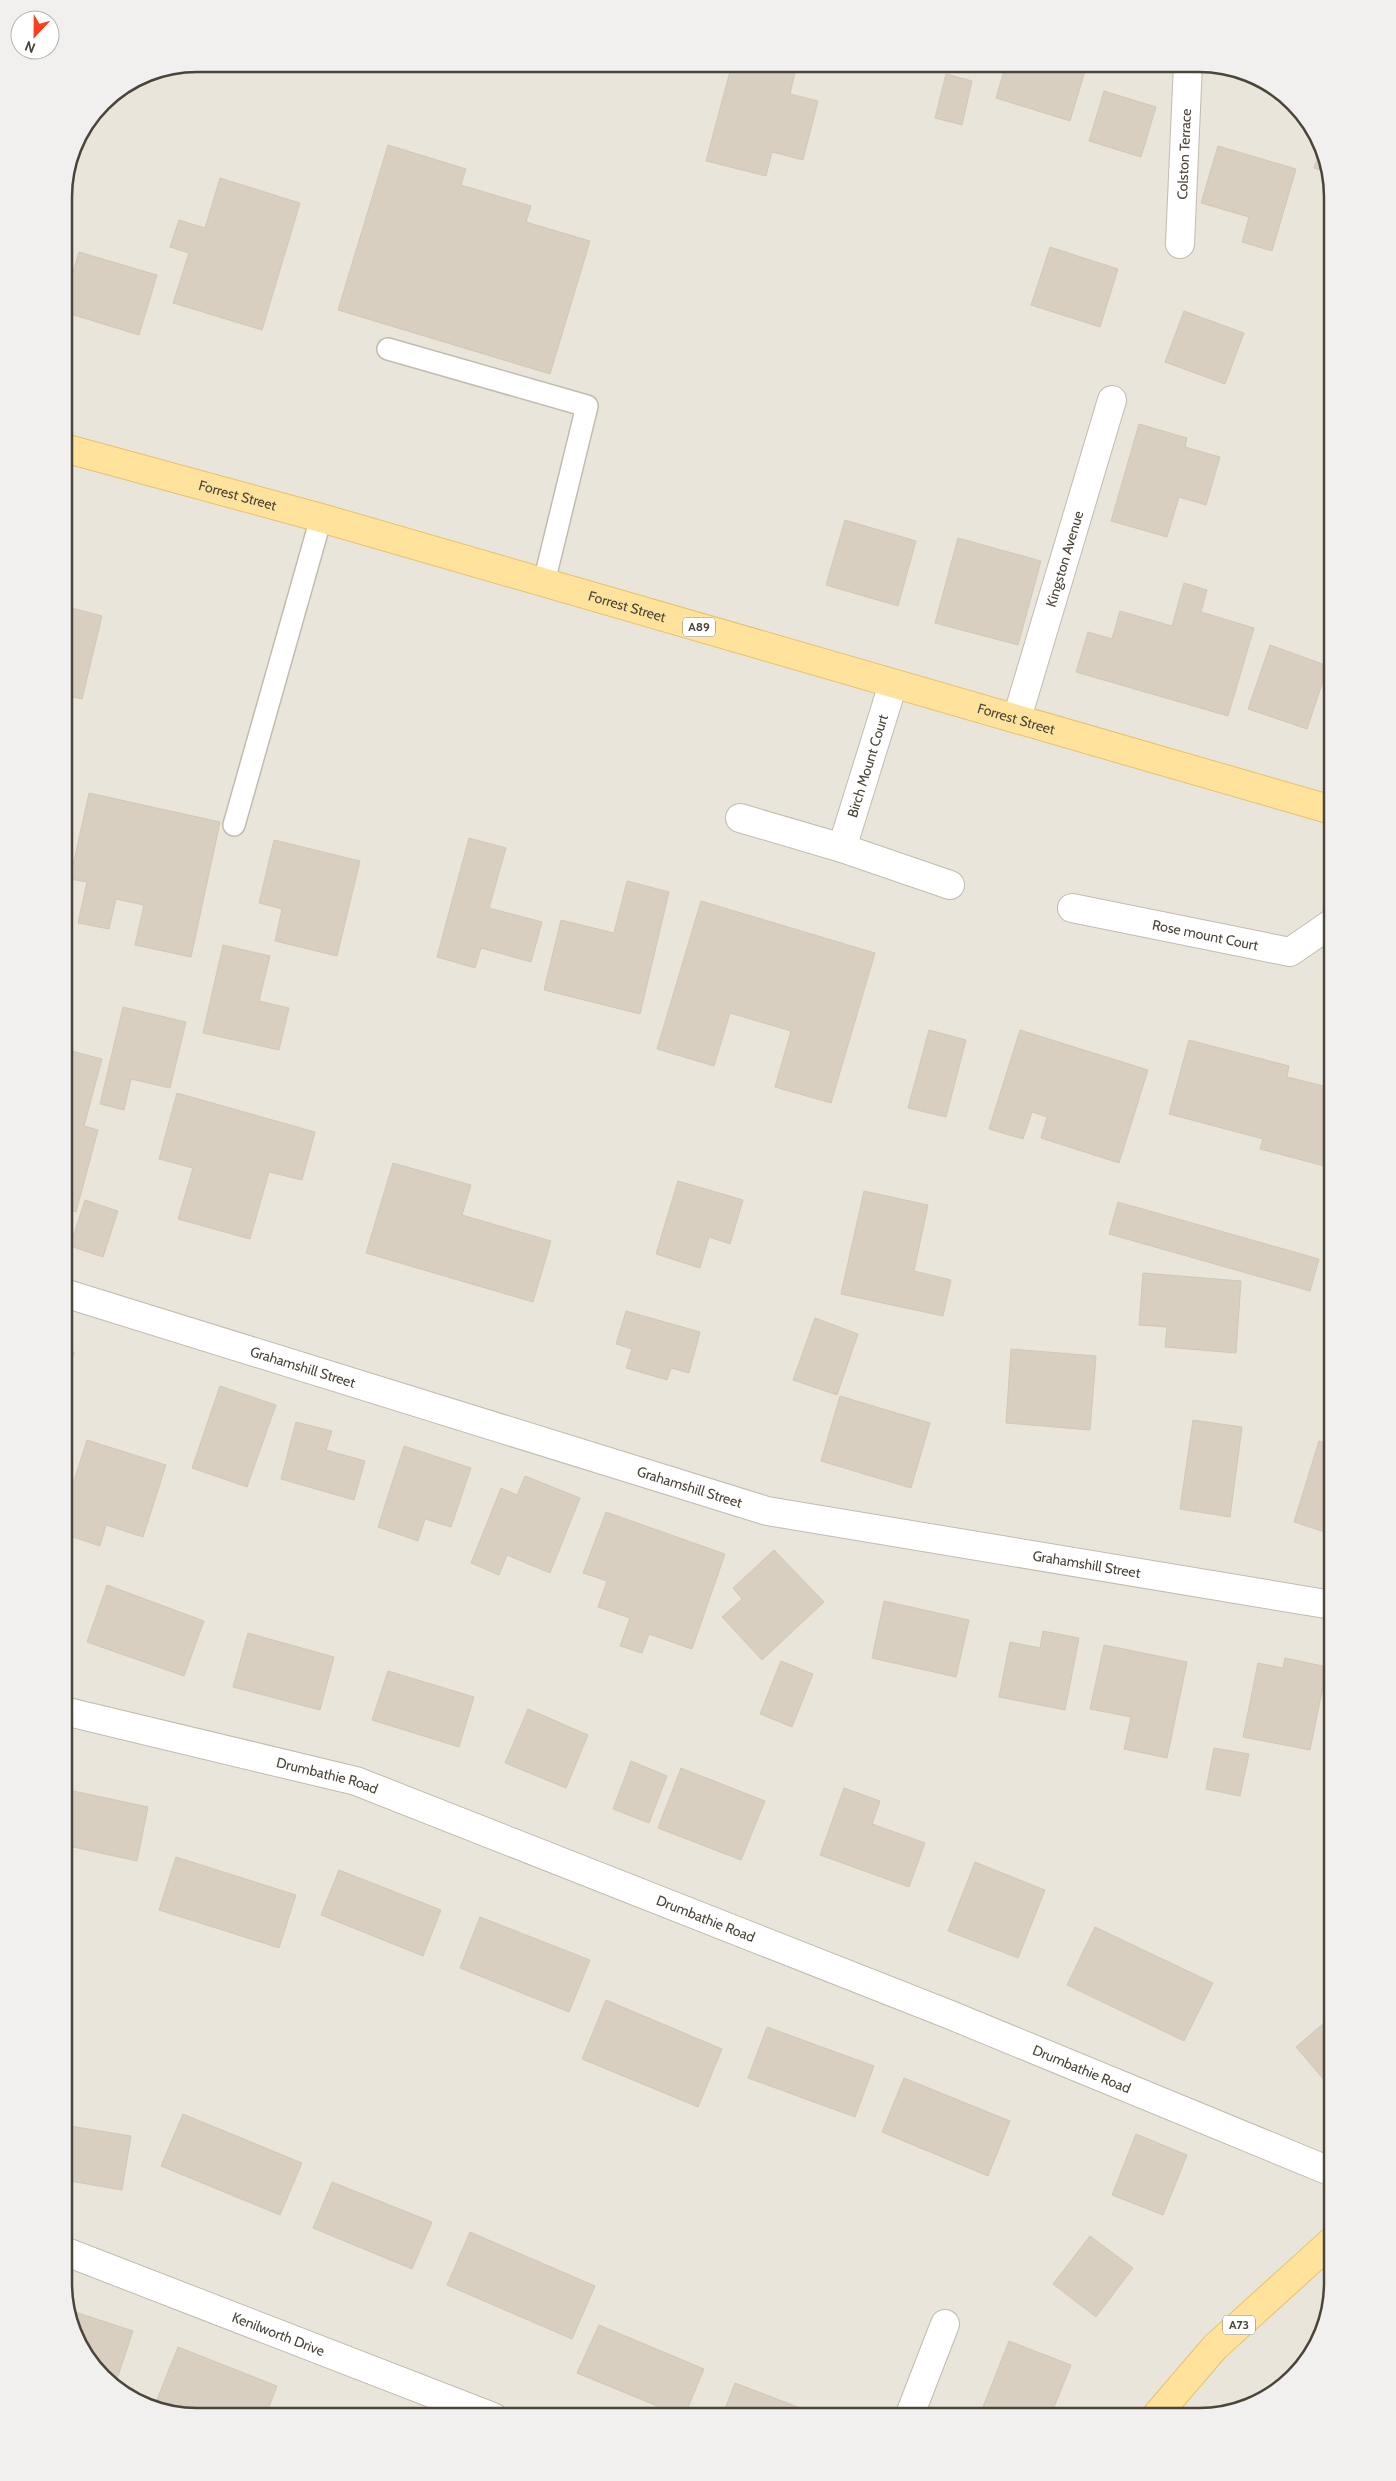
<svg xmlns="http://www.w3.org/2000/svg" width="1396" height="2481" viewBox="0 0 1396 2481" font-family="Cabin,sans-serif">
<style>
.residential{fill:#eae5da}
.building{fill:#d8cfc1;stroke:#d3c7b4}
.lines{fill:none;stroke-linecap:round;stroke-linejoin:round}
.lane-casing{stroke:#c2bbae;stroke-width:24}
.street-casing{stroke:#c2bbae;stroke-width:30}
.primary-casing{stroke:#e6c16a;stroke-width:30}
.lane{stroke:#fff;stroke-width:21}
.street{stroke:#fff;stroke-width:28}
.primary{stroke:#ffe39c;stroke-width:28}
.labels{text-anchor:middle;stroke-width:4.5;stroke-linejoin:round;paint-order:stroke}
.shield{fill:#fff;stroke:#817c74;stroke-width:1}
.shield-label{font-size:12px;font-weight:bold;fill:#4b4439}
.street-label{font-size:14px;fill:#4b4439;stroke:#fff}
.rim{fill:none;stroke:#4b4439;stroke-width:2.5}
</style>
<rect width="100%" height="100%" fill="#f6f3ec"/>
<path class="residential" d="M198 64H1207L1273 86 1322 146 1332 198V2284L1310 2358 1250 2407 1198 2417H189L123 2395 74 2335 64 2283V189L74 146 103 103 147 74Z"/>
<path class="building" d="M732 64H797L790 94 818 101 803 160 772 152 766 176 706 161Z
M1006 64H1087L1070 121 996 98Z
M946 74 972 81 962 125 935 118Z
M1104 91 1156 107 1141 157 1089 141Z
M388 145 466 169 461 185 531 206 526 222 590 241 550 374 338 310Z
M1218 146 1296 169 1272 251 1242 242 1249 217 1201 203Z
M1322 146 1327 172 1314 168Z
M220 178 300 203 262 330 173 303 189 253 170 247 179 220 205 228Z
M1050 247 1118 269 1100 327 1031 305Z
M79 252 157 275 139 335 64 312V301Z
M1184 311 1244 333 1225 384 1165 362Z
M1139 424 1187 438 1185 447 1220 457 1206 505 1179 497 1167 537 1111 521Z
M845 520 916 541 898 606 826 585Z
M958 538 1041 561 1018 645 935 623Z
M1184 583 1207 590 1201 612 1254 628 1228 716 1076 672 1088 632 1112 639 1120 611 1172 626Z
M64 606 102 616 82 699 64 695Z
M1270 645 1328 666 1307 729 1248 709Z
M89 793 220 822 191 957 135 945 144 905 116 899 109 929 78 923 87 882 70 879Z
M469 838 506 848 489 908 542 922 531 962 481 948 475 968 437 957Z
M274 840 360 861 337 956 275 941 282 909 259 903Z
M627 881 669 892 640 1014 544 990 561 920 614 933Z
M701 901 875 953 831 1103 775 1087 791 1031 730 1013 714 1066 657 1049Z
M223 945 270 956 259 1001 289 1008 279 1050 203 1033Z
M123 1007 186 1022 170 1088 131 1079 124 1110 100 1104Z
M929 1030 966 1040 946 1117 908 1108Z
M1020 1030 1148 1070 1119 1163 1041 1138 1047 1117 1032 1112 1023 1139 989 1129Z
M1189 1040 1289 1066 1287 1077 1332 1088V1168L1260 1149 1263 1139 1169 1114Z
M64 1049 102 1059 84 1126 98 1130 76 1212 64 1209Z
M177 1093 315 1132 302 1180 269 1172 250 1239 178 1219 193 1168 159 1159Z
M393 1163 471 1185 462 1215 551 1241 533 1302 366 1253Z
M678 1181 743 1200 730 1244 709 1237 700 1268 656 1254Z
M864 1191 928 1205 914 1271 951 1280 943 1316 841 1294Z
M85 1200 118 1211 103 1257 70 1246Z
M1118 1202 1319 1259 1310 1291 1109 1234Z
M1143 1273 1241 1281 1236 1353 1165 1347 1167 1327 1139 1325Z
M626 1311 700 1332 689 1373 671 1368 667 1380 626 1368 632 1349 616 1344Z
M815 1318 858 1334 837 1395 793 1380Z
M1011 1349 1096 1356 1090 1430 1006 1423Z
M64 1350 74 1352 64 1391Z
M220 1386 276 1405 247 1487 192 1468Z
M840 1396 930 1423 911 1488 821 1461Z
M1193 1420 1242 1427 1230 1517 1180 1509Z
M296 1422 332 1431 326 1450 365 1461 354 1500 281 1479Z
M1332 1437V1530L1331 1534 1294 1522 1319 1441 1330 1445Z
M87 1440 166 1465 143 1537 106 1525 100 1546 64 1534V1512Z
M404 1446 471 1468 451 1527 425 1519 418 1541 378 1527Z
M525 1476 580 1498 550 1573 507 1555 499 1575 471 1563 501 1488 517 1495Z
M606 1512 725 1554 692 1649 649 1634 642 1653 620 1646 630 1618 598 1607 607 1581 583 1573Z
M774 1550 824 1602 762 1660 722 1617 742 1599 733 1588Z
M107 1585 204 1621 184 1676 87 1642Z
M884 1601 969 1620 956 1677 872 1658Z
M1043 1631 1079 1638 1065 1710 999 1697 1010 1642 1040 1648Z
M248 1633 334 1657 320 1710 233 1687Z
M1104 1645 1187 1662 1167 1758 1124 1749 1131 1717 1090 1709Z
M1285 1658 1327 1667 1310 1750 1243 1737 1258 1663 1283 1668Z
M781 1661 813 1674 792 1727 760 1714Z
M388 1671 474 1697 459 1747 372 1720Z
M528 1709 588 1735 566 1788 505 1763Z
M1214 1748 1249 1754 1240 1796 1206 1789Z
M631 1761 667 1776 649 1823 613 1809Z
M681 1768 765 1801 741 1860 658 1828Z
M844 1788 880 1801 872 1824 925 1843 909 1887 820 1855Z
M64 1789 148 1807 137 1861 64 1845Z
M176 1857 296 1895 279 1948 159 1910Z
M975 1862 1045 1890 1018 1958 948 1931Z
M339 1870 441 1910 423 1956 321 1915Z
M480 1917 590 1960 569 2012 460 1968Z
M1095 1927 1213 1983 1184 2041 1067 1985Z
M606 2000 722 2049 698 2107 582 2059Z
M1332 2016V2089L1296 2047Z
M767 2027 874 2066 855 2117 748 2078Z
M904 2078 1010 2121 988 2176 882 2132Z
M183 2114 302 2163 280 2215 161 2166Z
M64 2125 131 2136 122 2190 64 2180Z
M1136 2134 1187 2155 1163 2215 1112 2195Z
M332 2182 432 2222 412 2269 313 2228Z
M470 2232 595 2286 572 2339 447 2285Z
M1090 2236 1133 2268 1096 2317 1053 2284Z
M69 2310 133 2331 115 2385 74 2335Z
M599 2325 704 2369 684 2417 577 2373Z
M1009 2341 1071 2365 1050 2417H979Z
M178 2347 277 2386 265 2417H192L156 2402Z
M735 2383 824 2417H722Z
M328 2408 351 2417H324Z"/>
<g class="lines">
<g class="lane-casing">
<path id="lane" d="M388 349 587 406 544 582
M234 825 321 518"/>
</g>
<g class="street-casing">
<g id="street">
<path id="s1" d="M1180 244 1188 64"/>
<path id="s2" d="M1017 718 1112 400"/>
<path d="M740 818 842 848 950 885"/>
<path id="s3" d="M842 848 893 684"/>
<path id="s4" d="M1072 908 1290 952 1332 923"/>
<path id="s5" d="M64 1293 767 1511 1332 1605"/>
<path id="s6" d="M64 1711 356 1781 948 2014 1332 2172"/>
<path id="s7" d="M64 2251 493 2417"/>
<path d="M909 2417 945 2324"/>
</g>
</g>
<g class="primary-casing">
<g id="primary">
<path id="s8" d="M64 448 321 518 1332 810"/>
<path d="M1155 2417 1215 2347 1332 2241"/>
</g>
</g>
<use href="#lane" class="lane"/>
<use href="#street" class="street"/>
<use href="#primary" class="primary"/>
</g>
<g class="labels">
<g class="shield">
<rect x="683" y="617.5" width="32" height="19" rx="4"/>
<rect x="1223" y="2315.5" width="32" height="19" rx="4"/>
</g>
<g class="shield-label">
<text x="699" y="631">A89</text>
<text x="1239" y="2329">A73</text>
</g>
<g class="street-label">
<text dy="5" stroke="none"><textPath href="#s1" startOffset="90">Colston Terrace</textPath></text>
<text dy="5" stroke="none"><textPath href="#s8" startOffset="180">Forrest Street</textPath></text>
<text dy="5" stroke="none"><textPath href="#s2" startOffset="166">Kingston Avenue</textPath></text>
<text dy="5" stroke="none"><textPath href="#s8" startOffset="585">Forrest Street</textPath></text>
<text dy="5" stroke="none"><textPath href="#s8" startOffset="990">Forrest Street</textPath></text>
<text dy="5" stroke="none"><textPath href="#s3" startOffset="86">Birch Mount Court</textPath></text>
<text dy="5" stroke="none"><textPath href="#s4" startOffset="136">Rose mount Court</textPath></text>
<text dy="5" stroke="none"><textPath href="#s5" startOffset="250">Grahamshill Street</textPath></text>
<text dy="5" stroke="none"><textPath href="#s5" startOffset="655">Grahamshill Street</textPath></text>
<text dy="5" stroke="none"><textPath href="#s5" startOffset="1060">Grahamshill Street</textPath></text>
<text dy="5" stroke="none"><textPath href="#s6" startOffset="271">Drumbathie Road</textPath></text>
<text dy="5" stroke="none"><textPath href="#s6" startOffset="676">Drumbathie Road</textPath></text>
<text dy="5" stroke="none"><textPath href="#s6" startOffset="1081">Drumbathie Road</textPath></text>
<text dy="5" stroke="none"><textPath href="#s7" startOffset="230">Kenilworth Drive</textPath></text>
</g>
</g>
<path d="M0 0H1396V2481H0ZM197 72H1199A125 125 0 0 1 1324 197V2283A125 125 0 0 1 1199 2408H197A125 125 0 0 1 72 2283V197A125 125 0 0 1 197 72Z" fill="#f1f0ef" fill-rule="evenodd"/>
<path class="rim" d="M197 72H1199A125 125 0 0 1 1324 197V2283A125 125 0 0 1 1199 2408H197A125 125 0 0 1 72 2283V197A125 125 0 0 1 197 72Z"/>
<g transform="translate(35 35) rotate(202)"><circle r="24" fill="#ffffff" stroke="#b7b4b0"/>
<path d="M0-4L9 19L0 12L-9 19Z" fill="#fc3f1d"/>
<text y="-8" font-size="14" font-weight="bold" text-anchor="middle" fill="#4b4439">N</text>
</g>
</svg>
